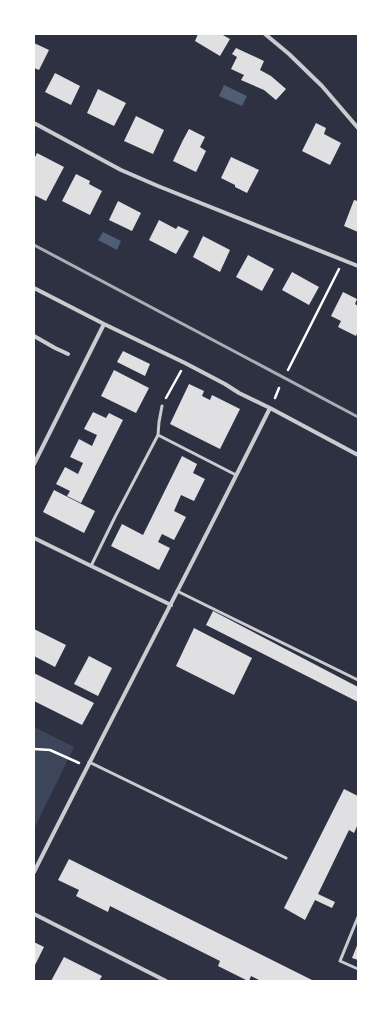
<svg xmlns="http://www.w3.org/2000/svg" width="392" height="1015" viewBox="0 0 392 1015" font-family="Helvetica,sans-serif">
<style>
.green{fill:#3c4559}
.water{fill:#4f5d75}
.building{fill:#e0e0e3}
.lines{fill:none;stroke-linecap:round;stroke-linejoin:round}
.path{stroke:#fff;stroke-width:2.5}
.service{stroke:#caccd0;stroke-width:3}
.minor{stroke:#caccd0;stroke-width:4}
.rail{stroke:#abadb3;stroke-width:3}
</style>
<rect width="100%" height="100%" fill="#2d3142"/>
<path class="green" d="M34 727 74 747 34 829Z"/>
<path class="water" d="M224 85 247 96 242 106 219 96Z
M103 232 121 241 117 250 98 240Z"/>
<path class="building" d="M198 34H221L230 39 220 56 195 41Z
M34 43 49 50 39 70 34 68Z
M236 48 264 61 260 70 271 76 286 89 276 100 264 90 241 80 244 75 231 69 237 57 232 54Z
M55 73 80 86 71 105 45 92Z
M98 89 126 103 114 126 87 113Z
M136 116 164 130 153 154 124 141Z
M316 123 326 128 324 134 341 143 330 165 302 151Z
M189 129 205 137 200 147 206 151 196 172 173 161 183 140Z
M37 153 64 167 46 201 34 195V159Z
M231 157 259 170 247 193 235 187V185L221 178Z
M76 174 90 181 89 184 102 191 90 215 62 201Z
M354 200 358 201V232L344 226Z
M118 201 141 213 132 231 109 220Z
M159 220 176 229 178 226 189 231 176 254 149 240Z
M203 236 230 250 220 272 193 257Z
M248 255 274 269 262 291 236 277Z
M292 272 319 287 309 305 282 290Z
M343 292 357 299 355 304 358 306V331L356 336 338 327 341 321 331 316Z
M123 351 150 364 145 376 117 362Z
M114 370 149 388 136 413 101 396Z
M189 384 204 391 202 396 210 400 212 395 240 409 220 449 170 424Z
M93 412 106 418 109 413 123 420 81 503 67 496 70 491 56 484 65 467 78 474 83 463 70 457 79 439 92 446 97 435 84 429Z
M182 456 197 464 193 473 205 479 194 501 181 495 174 511 186 517 174 540 162 534 158 542 170 548 159 570 111 546 122 524 143 535Z
M54 490 95 511 84 533 43 512Z
M213 611 358 687V702L206 625Z
M194 628 252 658 234 695 176 666Z
M34 629 66 645 55 667 34 656Z
M89 656 112 668 98 696 74 684Z
M34 673 94 703 82 725 34 701Z
M344 789 358 796V824L354 833 349 830 318 894 335 902 332 908 315 900 305 920 284 908Z
M69 859 312 980 311 981H261L251 976 249 981H248L218 966 220 961 110 906 108 912 76 896 79 890 58 880Z
M34 942 44 947 34 967Z
M358 943V960L352 958Z
M64 957 102 976 99 981H51Z"/>
<g class="lines">
<path class="path" d="M288 370 339 269
M166 398 181 371
M275 398 279 388
M34 749 50 750 79 763"/>
<path class="service" d="M158 435 159 422 162 406
M91 566 115 517 158 435 236 475
M177 591 358 680
M89 762 286 858
M358 917 340 961 358 969"/>
<path class="minor" d="M265 34 289 54 322 86 358 128
M34 123 121 170 158 186 358 266
M34 288 104 324 185 363 225 384 239 393 270 408 358 455
M34 336 55 348 68 354
M34 464 104 324
M34 538 171 605
M34 872C112 717 193 563 270 408
M34 914 166 981"/>
<path class="rail" d="M34 245 358 417"/>
</g>
<rect width="392" height="1015" fill="none" stroke="#ffffff" stroke-width="70"/>
</svg>
